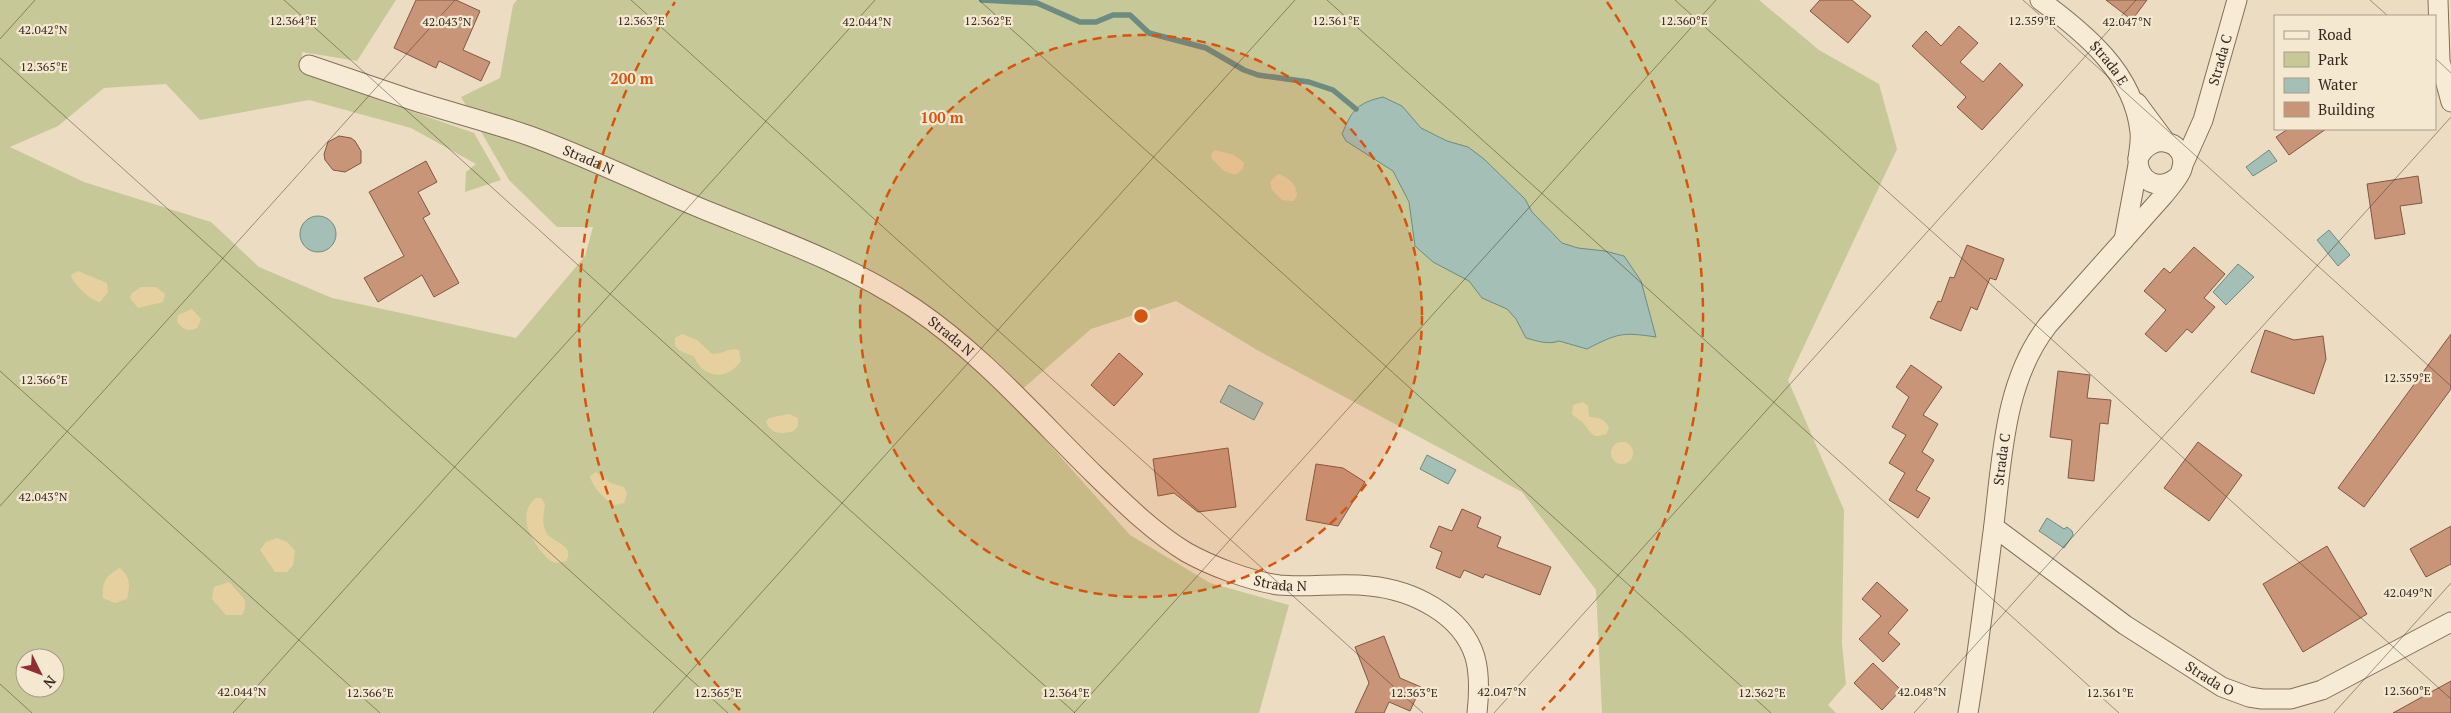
<svg xmlns="http://www.w3.org/2000/svg" width="2451" height="713" viewBox="0 0 2451 713" font-family="'PT Serif',serif">
<style>
.green{fill:#c6c997;fill-rule:evenodd}
.sand{fill:#e7d0a0}
.water{fill:#a4bfb5;stroke:#6c8c82}
.lines{fill:none;stroke-linecap:round;stroke-linejoin:round}
.stream{stroke:#6c8c82;stroke-width:5.5}
.building{fill:#c89579;stroke:#835741}
.street-casing{stroke:#856e5a;stroke-width:21}
.street{stroke:#f7ebd5;stroke-width:19}
.ticks{fill:none;stroke:#35281e;stroke-width:1;stroke-opacity:0.45}
.ring{fill:none;stroke:#d6540e;stroke-width:2.5;stroke-dasharray:9 6}
.labels{text-anchor:middle;stroke-width:4.5;stroke-linejoin:round;paint-order:stroke}
.street-label{font-size:14px;fill:#35281e;stroke:#f4e8d1}
.ticks-label{font-size:12px;text-anchor:middle;fill:#35281e;stroke:#f4e8d1;stroke-width:4.5;stroke-linejoin:round;paint-order:stroke}
.centre{fill:#d6540e;stroke:#f4e8d1;stroke-width:2.5}
.ring-label{font-size:15px;text-anchor:middle;font-weight:bold;fill:#d6540e;stroke:#f4e8d1;stroke-width:4.5;stroke-linejoin:round;paint-order:stroke}
</style>
<rect width="100%" height="100%" fill="#ecddc2"/>
<path class="green" d="M0 0H396L357 61 302 52 301 73 474 133 501 180 465 192 466 172 476 164 411 128 309 100 200 120 166 84 104 88 58 126 10 147 84 182 211 222 259 267 332 298 516 338 585 256 593 227H557L509 180 461 97 500 78 513 5 517 0H1759L1819 50 1879 84 1897 149 1788 380 1844 510 1842 643 1846 684 1828 705 1836 713H1602L1596 590 1522 492 1257 350 1176 301 1091 329 1010 400 1130 535 1210 583 1289 605 1259 713H0ZM25 658H55V688H25Z"/>
<path class="sand" d="M1215 150 1234 155 1244 163 1243 169 1235 175 1224 171 1212 159 1211 154Z
M1278 174C1289 177 1297 185 1297 196L1293 201 1282 200 1272 190 1270 182Z
M78 271 107 283 108 292 100 302C91 301 72 283 71 275Z
M141 287H156L165 294 163 302 138 308 130 298 132 293Z
M192 309 201 319 198 327C191 333 181 329 177 321L178 315Z
M682 334 697 340 712 354C722 355 729 347 739 350L741 361C727 381 703 379 694 356 684 352 673 351 675 338Z
M1583 402 1588 406 1589 417C1599 418 1606 418 1609 429L1606 434C1591 440 1591 431 1582 422 1578 419 1575 417 1572 414L1573 405Z
M789 414 798 418V426L794 431C781 434 772 435 766 422L769 418Z
M1611 453a11 11 0 1 1 22 0a11 11 0 1 1-22 0Z
M596 472 611 483 624 487 627 494 624 503 615 505C605 500 592 487 590 476Z
M536 498H541L545 504C544 514 541 522 546 532 551 543 576 544 566 561L556 563 551 561C534 547 514 515 536 498Z
M277 538 287 542 295 551 293 565 287 572H275L260 550 266 542Z
M120 568C131 578 130 586 127 599L115 603 103 598C102 582 105 576 120 568Z
M229 582 245 600V608L242 615H226L212 599 214 587Z"/>
<path class="water" d="M1383 97 1402 106 1421 128 1447 141 1468 147 1484 159 1525 199 1532 212 1562 243 1578 248 1605 251 1624 256 1641 281 1656 337C1622 332 1618 333 1587 349L1559 341C1548 345 1537 341 1526 338L1516 319 1507 309 1482 298 1469 281 1433 262 1415 246 1409 202 1393 171 1346 141 1342 134C1352 110 1357 103 1383 97Z
M2269 150 2277 161 2253 176 2246 167Z
M300 234a18 18 0 1 1 36 0a18 18 0 1 1-36 0Z
M2329 230 2350 255 2338 266 2317 240Z
M2238 264 2254 277 2226 305 2213 292Z
M1229 385 1263 403 1254 420 1220 402Z
M1427 455 1456 470 1448 484 1420 469Z
M2047 518 2064 529 2067 527 2072 531 2073 535 2064 548 2039 531Z"/>
<g class="lines">
<path class="stream" d="M982 0 1037 3 1080 22H1096L1113 15H1130L1149 33 1206 48 1244 70 1258 75 1309 82 1333 90 1356 109"/>
</g>
<path class="building" d="M416 0H456L480 11 463 50 490 62 481 81 439 61 436 68 394 48Z
M1820 0H1852L1871 16 1848 43 1810 11Z
M2106 0H2147L2132 20Z
M1959 26 1978 43 1960 62 1983 82 2000 63 2023 85 1982 130 1957 107 1966 97 1912 46 1926 31 1941 46Z
M2288 129H2326L2289 155 2276 137Z
M339 136 351 138 355 141 361 151V163L345 172 333 170 325 160 324 154 328 142Z
M426 161 437 182 418 192 430 214 423 218 459 283 434 297 422 275 378 302 364 278 404 256 369 192Z
M2418 176 2422 203 2400 206 2405 234 2375 239 2367 184Z
M1967 245 2004 259 1996 280 1990 278 1977 310 1971 307 1961 331 1930 318 1938 301 1941 302 1950 277 1954 278Z
M2194 247 2225 274 2204 298 2215 307 2192 333 2187 329 2166 352 2145 334 2166 310 2144 291 2164 268 2170 273Z
M2265 330 2294 340 2323 336 2326 359 2314 394 2251 372Z
M2451 334V389L2364 507 2338 488Z
M1119 353 1143 374 1114 406 1091 385Z
M1911 365 1942 387 1923 415 1938 424 1922 452 1934 460 1916 490 1930 498 1918 518 1889 500 1905 473 1889 463 1906 435 1892 427 1909 397 1896 387Z
M2058 371 2090 375 2087 398 2111 400 2108 424 2100 423 2094 481 2068 478 2072 440 2050 437Z
M2198 442 2242 475 2209 521 2164 488Z
M1228 448 1236 507 1198 512 1174 493 1158 496 1153 459Z
M1316 464 1343 468 1365 482 1338 526 1306 520Z
M1462 509 1481 517 1477 527 1501 537 1497 547 1551 567 1540 595 1485 574 1483 578 1464 570 1460 578 1436 568 1442 552 1430 547 1439 526 1452 531Z
M2451 526V564L2426 577 2410 549Z
M2327 546 2367 614 2303 652 2263 584Z
M1877 582 1908 610 1888 633 1900 644 1883 662 1859 639 1881 616 1862 599Z
M1384 636 1400 678 1421 687 1410 711 1389 702 1384 713H1355L1369 683 1355 647Z
M1873 663 1901 690 1882 710 1854 683Z
M2451 681V713H2393Z"/>
<g class="lines">
<g class="street-casing">
<g id="street">
<path id="s1" d="M2040 0C2085 33 2134 73 2140 132 2141 140 2139 150 2138 159"/>
<path d="M2438 0 2440 61 2451 102"/>
<path id="s2" d="M309 65C342 76 376 88 409 99 449 112 490 122 530 136 590 158 646 186 705 210 777 239 849 264 914 308 982 354 1037 418 1095 475 1124 503 1152 531 1186 552 1211 566 1250 581 1279 585 1309 588 1340 582 1370 586 1412 590 1462 614 1475 657 1480 675 1479 695 1477 713"/>
<path d="M2137 103 2166 142"/>
<path id="s3" d="M2182 167 2203 120 2237 0"/>
<path d="M2124 240 2138 165"/>
<path id="s4" d="M1994 527 2125 625 2222 687 2249 697 2262 699H2291L2322 690 2451 622"/>
<path id="s5" d="M1968 713C1978 653 1985 592 1993 532 2002 462 2003 382 2048 325L2164 195C2170 187 2179 178 2182 169 2189 142 2152 129 2138 159 2138 181 2158 192 2176 178"/>
</g>
</g>
<use href="#street" class="street"/>
</g>
<path class="ticks" d="M284 0 1075 713M631 0 1423 713M979 0 1771 713M1327 0 2119 713M1675 0 2451 699M2023 0 2451 386M2370 0 2388 16M0 39 35 0M0 58 728 713M2435 58 2451 73M0 371 380 713M0 506 455 0M0 684 32 713M233 713 875 0M653 713 1295 0M1074 713 1716 0M1494 713 2136 0M1914 713 2451 117M2334 713 2451 583"/>
<circle cx="1141" cy="316" r="281" fill="#d6540e" fill-opacity=".12"/>
<g class="ring">
<circle cx="1141" cy="316" r="281"/>
<path d="M740 710A562 562 0 0 1 675 2M1607 2A562 562 0 0 1 1542 710"/>
</g>
<g class="labels">
<g class="street-label">
<text dy="5" stroke="none"><textPath href="#s3" startOffset="114">Strada C</textPath></text>
<text dy="5" stroke="none"><textPath href="#s1" startOffset="94">Strada E</textPath></text>
<text dy="5" stroke="none"><textPath href="#s2" startOffset="295">Strada N</textPath></text>
<text dy="5" stroke="none"><textPath href="#s2" startOffset="700">Strada N</textPath></text>
<text dy="5" stroke="none"><textPath href="#s5" startOffset="256">Strada C</textPath></text>
<text dy="5" stroke="none"><textPath href="#s2" startOffset="1120">Strada N</textPath></text>
<text dy="5" stroke="none"><textPath href="#s4" startOffset="264">Strada O</textPath></text>
</g>
</g>
<g class="ticks-label">
<text x="1684" y="25">12.360°E</text>
<text x="293" y="25">12.364°E</text>
<text x="641" y="25">12.363°E</text>
<text x="988" y="25">12.362°E</text>
<text x="1336" y="25">12.361°E</text>
<text x="2032" y="25">12.359°E</text>
<text x="447" y="26">42.043°N</text>
<text x="867" y="26">42.044°N</text>
<text x="2127" y="26">42.047°N</text>
<text x="43" y="34">42.042°N</text>
<text x="44" y="71">12.365°E</text>
<text x="2407" y="382">12.359°E</text>
<text x="44" y="384">12.366°E</text>
<text x="43" y="501">42.043°N</text>
<text x="2408" y="597">42.049°N</text>
<text x="2407" y="695">12.360°E</text>
<text x="242" y="696">42.044°N</text>
<text x="1502" y="696">42.047°N</text>
<text x="1922" y="696">42.048°N</text>
<text x="370" y="697">12.366°E</text>
<text x="718" y="697">12.365°E</text>
<text x="1066" y="697">12.364°E</text>
<text x="1414" y="697">12.363°E</text>
<text x="1762" y="697">12.362°E</text>
<text x="2110" y="697">12.361°E</text>
</g>
<circle cx="1141" cy="316" r="8" class="centre"/>
<g class="ring-label">
<text x="632" y="84">200 m</text>
<text x="942" y="123">100 m</text>
</g>
<rect x="2274" y="15" width="162" height="115" fill="#f4e8d1" stroke="#a89b89"/>
<rect x="2284" y="31" width="25" height="8" fill="#f7ebd5" stroke="#a89b89"/>
<text x="2318" y="40" font-size="15" fill="#35281e">Road</text>
<rect x="2284" y="52" width="25" height="15" fill="#c6c997" stroke="#a89b89"/>
<text x="2318" y="65" font-size="15" fill="#35281e">Park</text>
<rect x="2284" y="78" width="25" height="15" fill="#a4bfb5" stroke="#a89b89"/>
<text x="2318" y="90" font-size="15" fill="#35281e">Water</text>
<rect x="2284" y="102" width="25" height="15" fill="#c89579" stroke="#a89b89"/>
<text x="2318" y="115" font-size="15" fill="#35281e">Building</text>
<g transform="translate(40 673) rotate(132)"><circle r="24" fill="#f4e8d1" stroke="#a89b89"/>
<path d="M0-4L9 19L0 12L-9 19Z" fill="#912d34"/>
<text y="-8" font-size="14" font-weight="bold" text-anchor="middle" fill="#35281e">N</text>
</g>
</svg>
